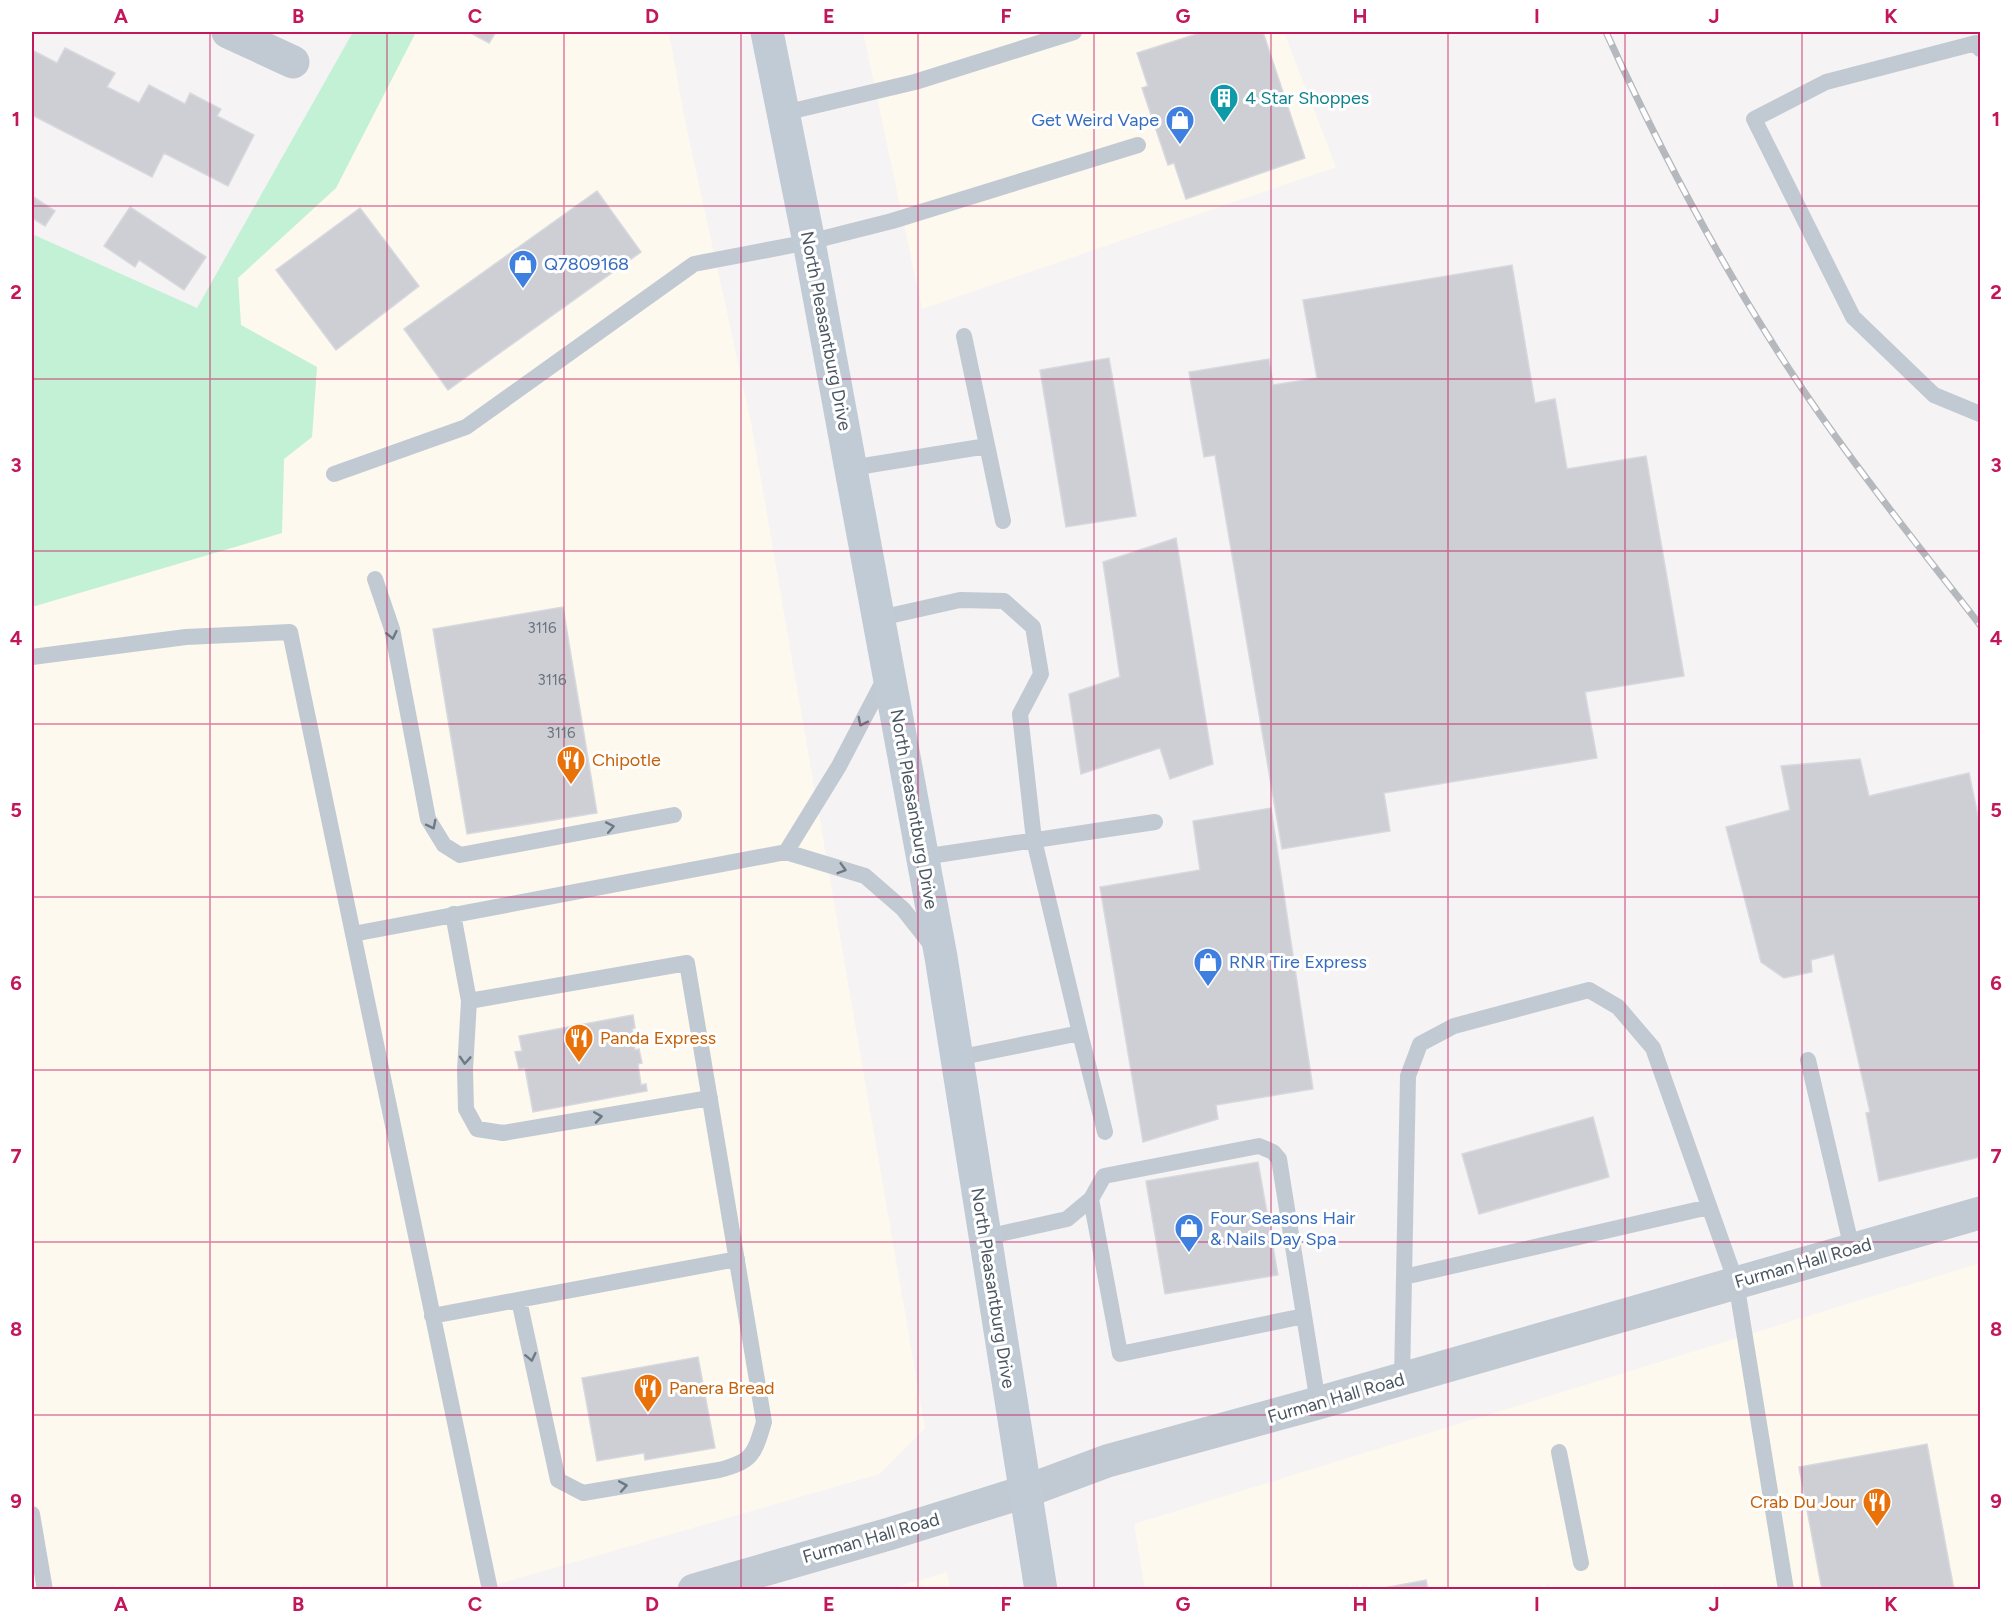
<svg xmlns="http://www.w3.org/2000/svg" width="2012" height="1621" viewBox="0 0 2012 1621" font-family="Figtree,sans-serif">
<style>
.commercial{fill:#fdf9ef}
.green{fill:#c3f1d5}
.building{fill:#cdcfd5;stroke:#d7d9de;stroke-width:1.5}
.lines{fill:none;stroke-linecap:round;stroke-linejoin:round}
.lane{stroke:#c1cad2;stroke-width:16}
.street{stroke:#c1cad2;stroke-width:33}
.secondary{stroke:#c1cbd6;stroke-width:33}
.rail-casing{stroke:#b5b8bd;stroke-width:7}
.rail{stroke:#fff;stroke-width:4.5;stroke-dasharray:14;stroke-linecap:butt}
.oneway{stroke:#6e7983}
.grid{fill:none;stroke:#c2185b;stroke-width:1.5;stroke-opacity:0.55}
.labels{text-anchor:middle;stroke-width:6;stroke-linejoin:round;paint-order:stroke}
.number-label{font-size:15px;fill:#6b747e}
.culture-label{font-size:18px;fill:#0d838f;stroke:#fff;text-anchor:start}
.shop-label{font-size:18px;fill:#366cbe;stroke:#fff;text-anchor:start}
.street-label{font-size:18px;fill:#4a5661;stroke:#fff}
.food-label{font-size:18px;fill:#c56008;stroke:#fff;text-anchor:start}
.neatline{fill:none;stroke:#c2185b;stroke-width:2}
.grid-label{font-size:20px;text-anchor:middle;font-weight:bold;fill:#c2185b}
</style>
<rect width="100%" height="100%" fill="#f5f3f3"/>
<path class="commercial" d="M416 32H669L684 116 751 422 925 1428 880 1474 481 1589 32 1590V607L282 533 284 459 312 437 317 367 241 325 237 278 336 188Z
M863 32H1284L1336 167 922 309Z
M1980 1263V1589H1145L1134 1524Z
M947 1572 950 1589H891Z"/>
<path class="green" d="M353 32H416L336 188 238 278 241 325 317 367 312 437 284 459 282 533 32 607V234L197 308Z"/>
<path class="building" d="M469 32H496L489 43Z
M1203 32H1263L1305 158 1186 199 1174 163 1168 165 1142 88 1148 86 1137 53Z
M65 48 115 73 107 87 139 103 149 85 185 104 190 93 221 109 217 116 254 135 228 186 164 153 152 177 32 115V50L57 63Z
M597 191 641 252 448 390 404 329Z
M32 196 55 211 45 226 32 218Z
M130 207 206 257 184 290 139 260 135 267 104 246Z
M360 208 419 286 336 350 276 270Z
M1512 265 1535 403 1555 399 1567 469 1646 456 1684 676 1585 692 1597 758 1384 793 1390 831 1282 849 1215 455 1204 457 1189 372 1269 359 1273 385 1317 378 1303 300Z
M1109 358 1136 516 1066 527 1040 370Z
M1176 538 1213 764 1170 779 1160 748 1081 774 1069 694 1120 677 1103 562Z
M563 607 597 813 467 834 433 629Z
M1860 759 1869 796 1969 773 1980 825V1157L1879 1181 1866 1113 1870 1112 1834 954 1811 960 1812 972 1784 978 1761 962 1726 827 1790 810 1781 766Z
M1271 808 1313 1089 1216 1105 1218 1119 1143 1142 1100 887 1200 870 1193 821Z
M633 1015 635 1028 632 1029 635 1050 639 1049 642 1063 638 1064 641 1085 646 1084 647 1091 533 1112 525 1068 519 1069 515 1052 522 1051 519 1036Z
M1593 1117 1609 1177 1479 1214 1462 1154Z
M1258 1162 1278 1275 1165 1294 1146 1181Z
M698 1357 715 1448 645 1460 644 1453 597 1461 582 1378Z
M1927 1444 1954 1590H1822L1799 1467Z
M1426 1580 1428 1590H1373Z"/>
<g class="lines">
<path class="lane" d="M1980 49 1976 43 1826 82 1754 119 1853 317 1934 395 1980 414
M784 113 915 82 1074 32
M964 336 1003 521
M851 468 987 446
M334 474 466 427 694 264 809 242 892 221 1138 145
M375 579 392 629 428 819 444 845 460 855 674 815
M880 618 960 600 1004 601 1033 627 1041 674 1020 714 1034 840 1080 1033 957 1058
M32 657 186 637 290 632 490 1590
M786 852 839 766 886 676
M923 857 1155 822
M453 914 469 1001 465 1070 466 1109 477 1129 503 1133 710 1098
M353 934 786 852 865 876 903 909 933 947
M469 1001 687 963 764 1422C754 1455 753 1461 719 1470L583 1493 558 1480 519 1300
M1080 1033 1105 1132
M1808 1060 1852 1249
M1091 1199 1120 1354 1304 1316
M986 1237 1067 1219 1091 1199 1104 1176 1259 1146 1273 1152 1279 1159 1318 1403
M1404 1277 1709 1207
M432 1316 737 1259
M1402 1379 1408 1076 1420 1044 1454 1026 1589 990 1618 1007 1653 1048 1736 1282 1786 1590
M1559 1452 1581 1563
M32 1514 45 1590"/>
<path class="street" d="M228 32 293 62
M694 1590 889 1534 1024 1492 1107 1461 1318 1403 1980 1213"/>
<path class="secondary" d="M767 32 809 242 941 957 1041 1590"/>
<g class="rail-casing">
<path id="rail" d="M1606 32C1662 155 1727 277 1803 390 1858 471 1920 548 1980 625"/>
</g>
<use href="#rail" class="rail"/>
</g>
<defs><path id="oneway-chevron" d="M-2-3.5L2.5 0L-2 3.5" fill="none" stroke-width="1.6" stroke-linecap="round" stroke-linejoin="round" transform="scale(1.5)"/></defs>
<g class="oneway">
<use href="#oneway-chevron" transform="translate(392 635) rotate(78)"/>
<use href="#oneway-chevron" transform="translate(862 722) rotate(117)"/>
<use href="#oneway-chevron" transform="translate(432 825) rotate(63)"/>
<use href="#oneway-chevron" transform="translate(610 827) rotate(-11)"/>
<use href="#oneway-chevron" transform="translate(842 869) rotate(16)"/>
<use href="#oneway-chevron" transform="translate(465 1060) rotate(94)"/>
<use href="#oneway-chevron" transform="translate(598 1117) rotate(-9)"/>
<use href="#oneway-chevron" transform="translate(531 1357) rotate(78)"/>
<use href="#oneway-chevron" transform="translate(623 1486) rotate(-10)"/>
</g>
<path class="grid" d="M210 32V1590M387 32V1590M564 32V1590M741 32V1590M918 32V1590M1094 32V1590M1271 32V1590M1448 32V1590M1625 32V1590M1802 32V1590M32 206H1980M32 379H1980M32 551H1980M32 724H1980M32 897H1980M32 1070H1980M32 1242H1980M32 1415H1980"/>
<defs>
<g id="building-pin" transform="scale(1.5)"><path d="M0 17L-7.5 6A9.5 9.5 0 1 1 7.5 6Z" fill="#0f9aa8" stroke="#fff"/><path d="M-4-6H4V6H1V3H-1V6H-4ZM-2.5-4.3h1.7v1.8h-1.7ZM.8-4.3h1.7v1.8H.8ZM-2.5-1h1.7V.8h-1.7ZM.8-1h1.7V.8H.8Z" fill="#fff"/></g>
<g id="shop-pin" transform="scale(1.5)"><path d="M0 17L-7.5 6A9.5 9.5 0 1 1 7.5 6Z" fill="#3f7fe0" stroke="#fff"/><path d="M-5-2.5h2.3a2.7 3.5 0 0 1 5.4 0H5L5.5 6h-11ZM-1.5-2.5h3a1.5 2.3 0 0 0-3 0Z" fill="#fff"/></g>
<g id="restaurant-pin" transform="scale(1.5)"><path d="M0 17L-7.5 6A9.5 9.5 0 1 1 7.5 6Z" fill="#e8710a" stroke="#fff"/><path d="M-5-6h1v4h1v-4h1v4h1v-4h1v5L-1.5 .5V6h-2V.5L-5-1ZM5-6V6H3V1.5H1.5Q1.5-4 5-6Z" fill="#fff"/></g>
</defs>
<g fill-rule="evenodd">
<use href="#building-pin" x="1224" y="98"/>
<use href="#shop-pin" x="1180" y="120"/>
<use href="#shop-pin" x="523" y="264"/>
<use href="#restaurant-pin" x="571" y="760"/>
<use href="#shop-pin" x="1208" y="962"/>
<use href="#restaurant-pin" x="579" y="1038"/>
<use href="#shop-pin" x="1189" y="1228"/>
<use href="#restaurant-pin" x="648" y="1388"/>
<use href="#restaurant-pin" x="1877" y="1502"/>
</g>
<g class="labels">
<g class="number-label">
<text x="542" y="633">3116</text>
<text x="552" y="685">3116</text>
<text x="561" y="738">3116</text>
</g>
<g class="culture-label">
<text x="1245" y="104">4 Star Shoppes</text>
</g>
<g class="shop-label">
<text x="1159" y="126" text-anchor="end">Get Weird Vape</text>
<text x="544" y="270">Q7809168</text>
<text x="1229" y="968">RNR Tire Express</text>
<text x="1210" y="1224">Four Seasons Hair<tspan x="1210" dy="21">&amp; Nails Day Spa</tspan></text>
</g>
<g class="street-label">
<text transform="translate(826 331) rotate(79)" y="6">North Pleasantburg Drive</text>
<text transform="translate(914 809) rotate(80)" y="6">North Pleasantburg Drive</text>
<text transform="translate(1803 1263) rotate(-16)" y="6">Furman Hall Road</text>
<text transform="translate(993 1288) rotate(81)" y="6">North Pleasantburg Drive</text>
<text transform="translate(1336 1398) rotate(-16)" y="6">Furman Hall Road</text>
<text transform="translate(871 1538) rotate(-16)" y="6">Furman Hall Road</text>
</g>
<g class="food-label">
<text x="592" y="766">Chipotle</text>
<text x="600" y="1044">Panda Express</text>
<text x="669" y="1394">Panera Bread</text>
<text x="1856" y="1508" text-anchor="end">Crab Du Jour</text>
</g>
</g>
<rect width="2012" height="1621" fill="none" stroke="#ffffff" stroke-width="66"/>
<rect x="33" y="33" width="1946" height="1555" class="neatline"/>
<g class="grid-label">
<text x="121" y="23">A</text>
<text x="298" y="23">B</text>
<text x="475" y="23">C</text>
<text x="652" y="23">D</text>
<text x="829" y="23">E</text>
<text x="1006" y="23">F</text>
<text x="1183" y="23">G</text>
<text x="1360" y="23">H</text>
<text x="1537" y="23">I</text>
<text x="1714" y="23">J</text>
<text x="1891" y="23">K</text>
<text x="16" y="126">1</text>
<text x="1996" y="126">1</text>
<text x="16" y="299">2</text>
<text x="1996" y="299">2</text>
<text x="16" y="472">3</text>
<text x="1996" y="472">3</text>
<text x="16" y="645">4</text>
<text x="1996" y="645">4</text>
<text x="16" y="817">5</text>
<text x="1996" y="817">5</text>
<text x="16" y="990">6</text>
<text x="1996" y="990">6</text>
<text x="16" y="1163">7</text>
<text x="1996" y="1163">7</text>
<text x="16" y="1336">8</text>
<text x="1996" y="1336">8</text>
<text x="16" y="1508">9</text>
<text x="1996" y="1508">9</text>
<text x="121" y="1611">A</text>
<text x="298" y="1611">B</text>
<text x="475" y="1611">C</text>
<text x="652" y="1611">D</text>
<text x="829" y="1611">E</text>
<text x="1006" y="1611">F</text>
<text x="1183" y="1611">G</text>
<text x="1360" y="1611">H</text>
<text x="1537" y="1611">I</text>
<text x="1714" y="1611">J</text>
<text x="1891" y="1611">K</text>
</g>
</svg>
